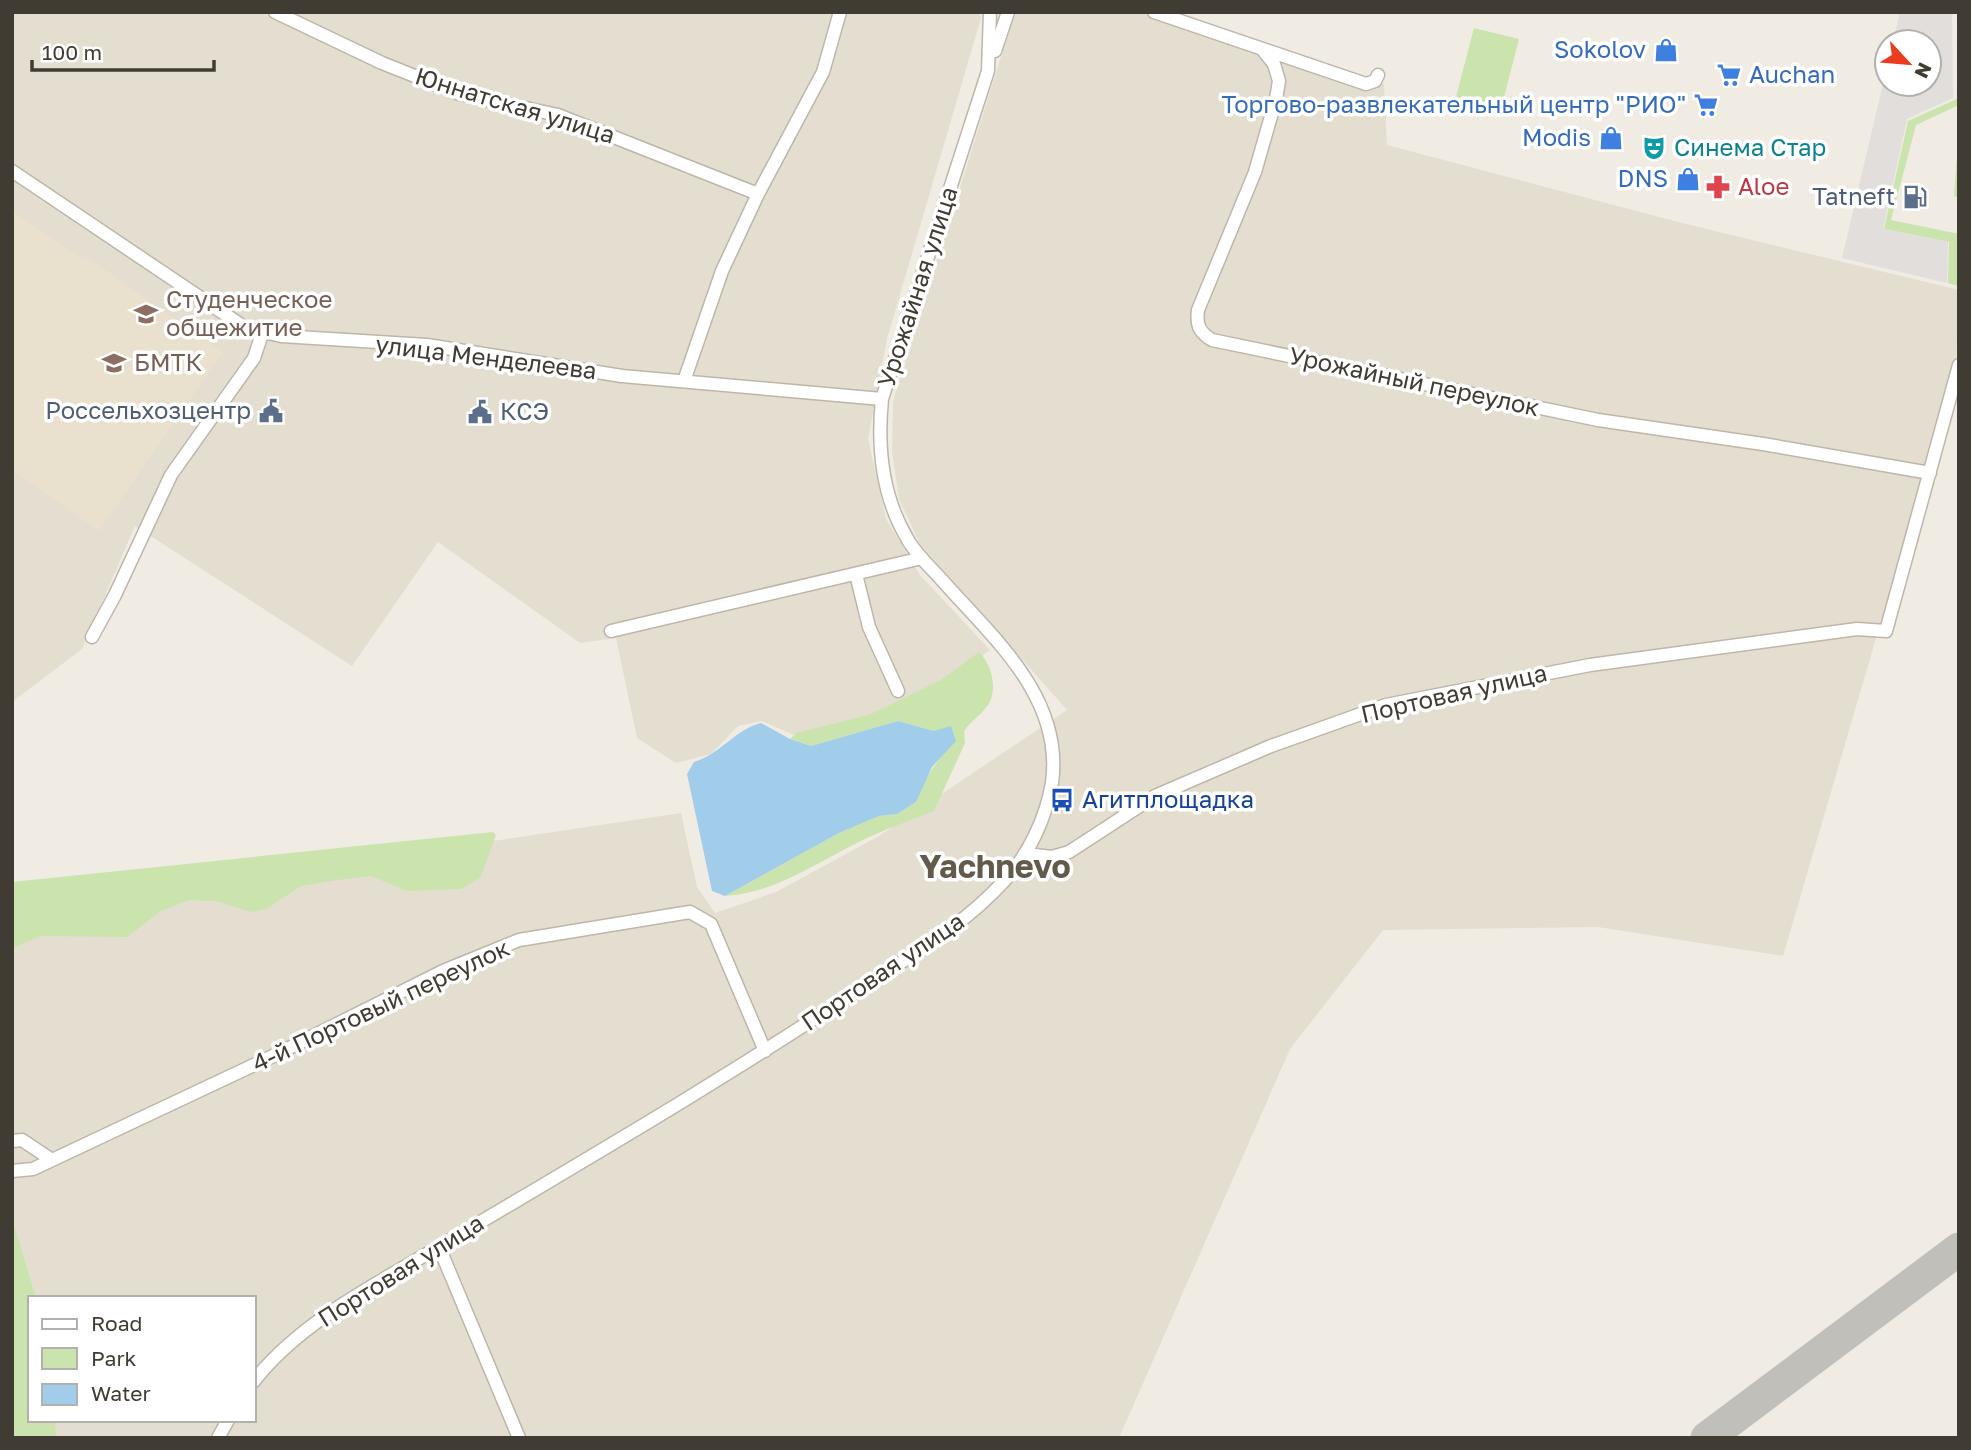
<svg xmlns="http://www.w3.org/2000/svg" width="1971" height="1450" viewBox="0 0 1971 1450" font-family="'Golos Text',sans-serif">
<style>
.residential{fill:#e4ded1;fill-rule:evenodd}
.education{fill:#e9e1cd}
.green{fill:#cbe3ad}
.parking{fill:#e1dedb}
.water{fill:#a1cdea}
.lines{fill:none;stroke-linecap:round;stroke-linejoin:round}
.taxiway{stroke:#c1bfba;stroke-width:33}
.minor-casing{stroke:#beb6a9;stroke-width:15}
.minor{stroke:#fff;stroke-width:12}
.labels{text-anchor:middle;stroke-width:7;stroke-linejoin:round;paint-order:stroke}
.shop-label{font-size:24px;fill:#366cbe;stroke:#fff;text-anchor:end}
.street-label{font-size:24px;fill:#413c33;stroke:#fff}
.culture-label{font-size:24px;fill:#0d838f;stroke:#fff;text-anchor:start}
.health-label{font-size:24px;fill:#be3a42;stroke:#fff;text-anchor:start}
.service-label{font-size:24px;fill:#4e5e75;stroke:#fff;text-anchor:end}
.education-label{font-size:24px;fill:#785e54;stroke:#fff;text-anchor:start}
.transit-label{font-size:24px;fill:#164399;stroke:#fff;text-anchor:start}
.district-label{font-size:32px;font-weight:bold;fill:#635a4b;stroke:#fff}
</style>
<rect width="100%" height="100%" fill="#f0ece3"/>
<path class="residential" d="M12 12H979L981 18 887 339 868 439 886 519 920 575 990 650 897 718 812 743 762 721 738 726 711 754 676 763 637 738 616 638 580 643 438 542 352 666 135 526 82 649 12 702Z
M1015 12H1164L1384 84 1387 145 1678 222 1959 290 1956 365 1783 956 1598 927 1383 930 1290 1049 1119 1438H20L12 1377V913L681 813 697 887 715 913 776 892 879 836 1067 710 920 544 899 499 892 452 893 401ZM30 1298H254V1420H30Z"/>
<path class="education" d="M12 211 81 258 84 255 223 352 99 531 12 470Z"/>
<path class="green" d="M1474 28 1519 39 1501 109 1456 97Z
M1959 98V105L1916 125 1891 220 1959 234 1958 286 1948 283 1949 242 1884 229 1908 121Z
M1959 129V198L1954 196Z
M979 652C992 664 998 690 988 705 981 715 971 721 964 731L965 743 934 811C914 819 893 826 874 835 825 856 780 893 725 896L839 833 879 816 897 814 916 802 921 785 950 744 934 731 898 721 811 746 790 739 796 733 869 715 941 680Z
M493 832 496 835 480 878 461 889 407 891 371 876 337 880 301 886 266 909 251 912 216 901 189 900 161 911 127 937 40 936 12 949V882Z
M12 1218 36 1298H30V1420H55L56 1438H12Z"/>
<path class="parking" d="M1900 12H1952L1953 98 1907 119 1883 229 1948 242 1947 283 1842 258 1887 67V84H1929V42H1893Z"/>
<path class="water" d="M898 721 934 731 951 726 956 741 932 767 916 802 897 814 879 816 839 833 725 896 712 891 687 774 694 762C721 754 734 730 761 723L790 739 811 746Z"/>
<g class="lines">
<path class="taxiway" d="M1707 1438 1959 1249"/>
<g class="minor-casing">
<path id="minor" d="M275 12 382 63 460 94 558 115 758 194
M1154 12 1366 84 1375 81 1378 75
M1262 49 1274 64 1279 81 1276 99 1255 172 1198 310C1196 325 1199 332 1212 340L1598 420 1763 444 1930 473
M995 51 1008 12
M12 171 244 327 281 336 427 345 622 376 882 399
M684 381 722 271 758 194 823 72 840 12
M856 574 869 627 898 691
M611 631 922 558
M92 637 115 595 171 475 254 358 263 331
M1026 854 1052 857 1069 852 1155 796 1271 746 1386 705 1590 665 1857 629 1886 631 1959 365
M12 1141 22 1140 52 1160
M12 1171 33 1169 273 1056 443 971 519 940 690 912 711 924 765 1051
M439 1247 519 1438
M254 1381C301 1321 377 1284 442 1245 576 1165 711 1087 841 1001 897 964 960 930 1005 880 1029 854 1046 818 1052 783 1064 697 992 637 941 579 930 567 916 554 908 540 882 497 877 448 882 399L988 71 990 12
M218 1438 228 1420"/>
</g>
<use href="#minor" class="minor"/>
</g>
<defs>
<g id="shop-bare" transform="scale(1.89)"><path d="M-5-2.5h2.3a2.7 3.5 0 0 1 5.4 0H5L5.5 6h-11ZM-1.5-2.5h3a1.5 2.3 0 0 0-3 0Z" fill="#3f7fe0" stroke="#fff" stroke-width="2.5" paint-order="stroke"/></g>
<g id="supermarket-bare" transform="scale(1.89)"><path d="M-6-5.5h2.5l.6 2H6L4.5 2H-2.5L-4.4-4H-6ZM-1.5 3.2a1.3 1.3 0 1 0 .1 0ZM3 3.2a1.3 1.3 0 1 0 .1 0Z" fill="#3f7fe0" stroke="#fff" stroke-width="2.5" paint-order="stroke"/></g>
<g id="theatre-bare" transform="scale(1.89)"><path d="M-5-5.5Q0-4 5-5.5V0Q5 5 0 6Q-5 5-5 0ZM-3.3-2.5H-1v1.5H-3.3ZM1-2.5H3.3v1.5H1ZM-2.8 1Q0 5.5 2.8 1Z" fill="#0f9aa8" stroke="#fff" stroke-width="2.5" paint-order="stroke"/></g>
<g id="pharmacy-bare" transform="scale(1.89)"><path d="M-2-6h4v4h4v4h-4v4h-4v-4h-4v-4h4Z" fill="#e0444e" stroke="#fff" stroke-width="2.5" paint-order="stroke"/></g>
<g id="fuel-bare" transform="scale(1.89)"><path d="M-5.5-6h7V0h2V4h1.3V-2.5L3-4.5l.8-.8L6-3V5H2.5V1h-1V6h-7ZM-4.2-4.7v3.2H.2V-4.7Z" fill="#5c6f8a" stroke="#fff" stroke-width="2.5" paint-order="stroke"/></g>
<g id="university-bare" transform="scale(1.89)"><path d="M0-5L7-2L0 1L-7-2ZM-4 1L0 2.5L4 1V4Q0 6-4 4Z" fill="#8d6e63" stroke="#fff" stroke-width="2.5" paint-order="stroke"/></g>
<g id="civic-bare" transform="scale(1.89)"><path d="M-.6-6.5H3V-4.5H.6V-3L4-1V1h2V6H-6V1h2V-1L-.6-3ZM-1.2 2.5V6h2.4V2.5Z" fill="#5c6f8a" stroke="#fff" stroke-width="2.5" paint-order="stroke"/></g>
<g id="bus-bare" transform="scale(1.89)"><path d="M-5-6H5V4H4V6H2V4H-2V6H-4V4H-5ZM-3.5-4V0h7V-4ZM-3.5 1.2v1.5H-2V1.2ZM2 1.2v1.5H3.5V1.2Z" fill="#1a4fb4" stroke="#fff" stroke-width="2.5" paint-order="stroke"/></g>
</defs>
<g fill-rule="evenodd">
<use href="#shop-bare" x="1666" y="50"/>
<use href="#supermarket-bare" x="1729" y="75"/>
<use href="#supermarket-bare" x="1706" y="105"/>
<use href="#shop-bare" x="1611" y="138"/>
<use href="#theatre-bare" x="1654" y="148"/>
<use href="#shop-bare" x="1688" y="179"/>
<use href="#pharmacy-bare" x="1718" y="187"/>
<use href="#fuel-bare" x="1915" y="197"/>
<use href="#university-bare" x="146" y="314"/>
<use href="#university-bare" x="114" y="363"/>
<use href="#civic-bare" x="271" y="411"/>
<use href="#civic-bare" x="480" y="412"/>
<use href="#bus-bare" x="1062" y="800"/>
</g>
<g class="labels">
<g class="shop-label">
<text x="1646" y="58">Sokolov</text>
<text x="1749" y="83" text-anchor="start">Auchan</text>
<text x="1686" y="113">Торгово-развлекательный центр "РИО"</text>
<text x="1591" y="146">Modis</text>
<text x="1668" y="187">DNS</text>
</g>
<g class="street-label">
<text transform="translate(515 106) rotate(17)" y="8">Юннатская улица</text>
<text transform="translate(918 287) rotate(-72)" y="8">Урожайная улица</text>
<text transform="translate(486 358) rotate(7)" y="8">улица Менделеева</text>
<text transform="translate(1414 382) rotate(12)" y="8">Урожайный переулок</text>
<text transform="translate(1454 694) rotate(-13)" y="8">Портовая улица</text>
<text transform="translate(883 972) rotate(-34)" y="8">Портовая улица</text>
<text transform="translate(381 1006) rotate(-25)" y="8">4-й Портовый переулок</text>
<text transform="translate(401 1271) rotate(-32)" y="8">Портовая улица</text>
</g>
<g class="culture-label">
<text x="1674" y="156">Синема Стар</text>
</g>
<g class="health-label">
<text x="1738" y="195">Aloe</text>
</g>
<g class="service-label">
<text x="1895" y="205">Tatneft</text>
<text x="251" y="419">Россельхозцентр</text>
<text x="500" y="420" text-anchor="start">КСЭ</text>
</g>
<g class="education-label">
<text x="166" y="308">Студенческое<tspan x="166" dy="28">общежитие</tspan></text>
<text x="134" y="371">БМТК</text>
</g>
<g class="transit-label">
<text x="1082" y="808">Агитплощадка</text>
</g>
<g class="district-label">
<text x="995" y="878">Yachnevo</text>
</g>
</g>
<rect width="1971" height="1450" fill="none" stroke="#413c33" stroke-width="28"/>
<rect x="28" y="1296" width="228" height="126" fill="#ffffff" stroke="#b3b1ad" stroke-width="2"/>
<rect x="42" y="1319" width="35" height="10" fill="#ffffff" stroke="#b3b1ad" stroke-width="2"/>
<text x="91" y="1331" font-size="21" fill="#413c33">Road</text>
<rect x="42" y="1348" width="35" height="21" fill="#cbe3ad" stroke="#b3b1ad" stroke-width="2"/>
<text x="91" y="1366" font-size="21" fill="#413c33">Park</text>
<rect x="42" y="1384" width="35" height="21" fill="#a1cdea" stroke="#b3b1ad" stroke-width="2"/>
<text x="91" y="1401" font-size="21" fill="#413c33">Water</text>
<g transform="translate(1908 63) rotate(116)"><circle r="33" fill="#ffffff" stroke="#b3b1ad" stroke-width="2"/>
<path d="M0-5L12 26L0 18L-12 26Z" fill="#ec3c1e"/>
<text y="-10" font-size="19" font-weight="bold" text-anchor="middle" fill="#413c33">N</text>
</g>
<path d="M32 60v10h182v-10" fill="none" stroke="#413c33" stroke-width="3.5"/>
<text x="42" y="60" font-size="21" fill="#413c33" stroke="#ffffff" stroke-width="5" paint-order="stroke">100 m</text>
</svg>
